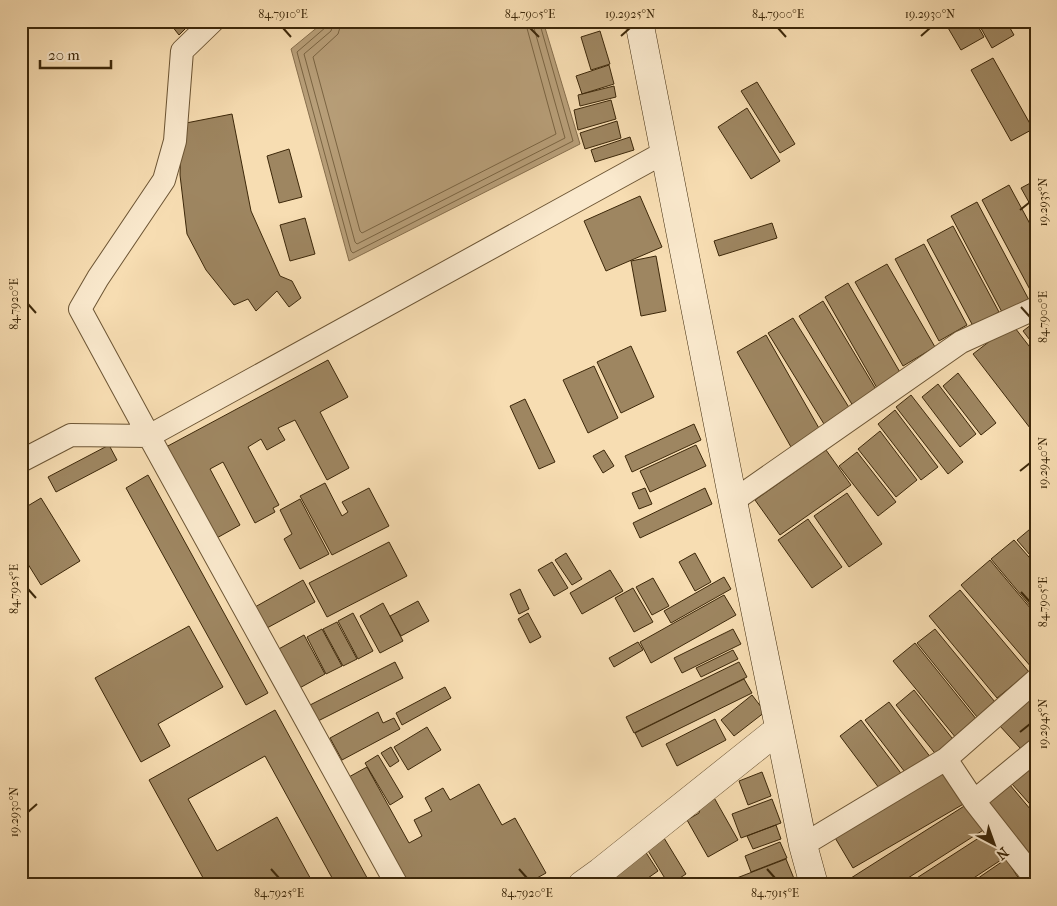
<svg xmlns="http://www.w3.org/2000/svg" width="1057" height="906" viewBox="0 0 1057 906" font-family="'IM FELL French Canon',serif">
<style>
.water{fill:#b89f79;stroke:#876f4d}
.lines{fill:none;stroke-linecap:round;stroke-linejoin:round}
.shore{stroke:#7a6442;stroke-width:1}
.building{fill:#9e8661;stroke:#3d280a}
.minor-casing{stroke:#6c5534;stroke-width:24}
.tertiary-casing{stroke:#6c5534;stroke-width:29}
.secondary-casing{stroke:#3d280a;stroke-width:29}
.minor{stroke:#fae9cd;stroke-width:22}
.tertiary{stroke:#fae9cd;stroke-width:28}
.secondary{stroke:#fae9cd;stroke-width:28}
.ticks{fill:none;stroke:#3d280a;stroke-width:2}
.neatline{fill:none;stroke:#3d280a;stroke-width:2}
.ticks-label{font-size:12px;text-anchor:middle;fill:#3d280a}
</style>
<rect width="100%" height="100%" fill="#f7ddb2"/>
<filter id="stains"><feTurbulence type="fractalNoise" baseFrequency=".004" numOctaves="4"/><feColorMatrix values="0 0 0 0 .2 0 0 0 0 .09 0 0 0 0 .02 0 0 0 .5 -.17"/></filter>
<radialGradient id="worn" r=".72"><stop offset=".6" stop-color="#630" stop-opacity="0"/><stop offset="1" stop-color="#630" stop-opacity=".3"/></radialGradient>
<path class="water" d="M325 21H543L580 144 349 261 291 49Z"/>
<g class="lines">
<path class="shore" d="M328 21 326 27 297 52 351 251 353 253 573 141 539 21
M334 21 331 31 304 54 355 242 357 244 565 138 532 21
M342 21 338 34 313 57 360 231 362 233 556 134 525 21"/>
</g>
<path class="building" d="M168 21H186L189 25 179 35Z
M563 21H580L565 26Z
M944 21H975L984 37 961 50Z
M977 21H1006L1014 35 992 48Z
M600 31 610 64 591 70 581 37Z
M993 58 1033 129 1011 141 971 70Z
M609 65 614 84 582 94 576 76Z
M757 82 795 144 780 153 741 91Z
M614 86 616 97 580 106 578 95Z
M611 100 616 119 578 130 574 110Z
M747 108 780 161 751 179 718 127Z
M232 114 251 211 280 276 292 281 301 298 289 307 277 291 256 311 248 299 234 305 206 270 187 234 180 175 181 124Z
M617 121 621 138 585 149 580 133Z
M630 137 634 150 595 162 591 150Z
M289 149 302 197 279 203 267 156Z
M1036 180V215L1021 188Z
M1009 185 1036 235 1035 299 982 200Z
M640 196 662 247 606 271 584 221Z
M977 202 1029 300 1003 314 951 216Z
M305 218 315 254 290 261 280 225Z
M772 223 777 238 719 256 714 241Z
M953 226 999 312 973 326 927 240Z
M924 244 967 325 939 341 895 259Z
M656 256 666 311 641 316 631 261Z
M887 264 935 347 903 366 855 282Z
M848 283 901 374 877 388 825 297Z
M823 301 877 391 853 406 799 316Z
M793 318 850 409 824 424 768 333Z
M1036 321V348L1023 331Z
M1012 324 1036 355V423L1030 428 973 354Z
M766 335 820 430 791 447 737 352Z
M631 346 654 397 621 413 597 362Z
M328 360 348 397 320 412 349 468 327 480 295 420 278 428 285 440 267 450 261 439 248 447 279 505 273 508 275 512 255 523 223 462 210 469 240 525 215 539 166 447Z
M594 366 618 418 588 433 563 380Z
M958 373 996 423 981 435 943 386Z
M938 384 976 434 960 447 922 397Z
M911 395 963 462 948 474 896 407Z
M525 399 555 462 539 469 510 406Z
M895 410 938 467 921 480 878 424Z
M694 424 701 440 632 472 625 456Z
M880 431 917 480 896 497 858 449Z
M109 445 117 460 56 492 48 477Z
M696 445 706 466 650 492 640 471Z
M604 450 614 466 603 473 593 456Z
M826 450 851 485 780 535 755 500Z
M857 452 896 502 878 516 839 466Z
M148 475 268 693 246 705 126 488Z
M325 483 342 516 348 512 342 502 369 488 389 526 332 555 300 496Z
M645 488 652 504 639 509 632 493Z
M705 488 712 504 640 538 633 523Z
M847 493 882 544 849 567 814 516Z
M41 498 80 561 41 585 21 553V510Z
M300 499 329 554 300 569 284 539 292 534 280 510Z
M808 519 842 567 812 588 778 540Z
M1036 524V562L1017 540Z
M1014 540 1036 565V613L991 559Z
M389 542 407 576 327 617 309 583Z
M566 553 582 579 572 585 555 560Z
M695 553 711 582 695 591 679 562Z
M990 560 1036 615V665L1032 668 961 585Z
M552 562 568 588 554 596 538 570Z
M610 570 623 591 582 614 570 593Z
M724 577 731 589 671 623 664 611Z
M653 578 669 606 652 615 636 587Z
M303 580 315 602 267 628 255 607Z
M633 588 653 622 634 632 615 598Z
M520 589 529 609 519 614 510 594Z
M960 590 1029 672 997 698 929 616Z
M724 595 736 615 651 663 640 642Z
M418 601 429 621 401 636 390 616Z
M383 603 403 641 380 653 360 616Z
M353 613 373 651 358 659 338 621Z
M528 613 541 637 530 643 518 619Z
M337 622 357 659 343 666 323 629Z
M189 626 223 687 158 724 170 746 141 762 95 678Z
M322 629 342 666 326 674 307 637Z
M733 629 741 644 682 673 674 658Z
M935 629 995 702 977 717 917 643Z
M304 635 325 674 296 690 275 651Z
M638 642 643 650 614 667 609 658Z
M915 643 977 720 956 738 893 661Z
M733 650 738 659 701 677 696 668Z
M395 662 403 678 318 721 310 705Z
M739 662 747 677 634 733 626 717Z
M744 679 752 693 642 747 635 733Z
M445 687 451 698 402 725 396 713Z
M914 690 956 743 938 757 896 705Z
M1036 692V736L1021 749 999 725Z
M752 695 765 712 734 736 721 720Z
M889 702 931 758 908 776 865 720Z
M275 710 371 885H336L265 756 188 799 217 851 277 817 314 885H207L149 780Z
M378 712 383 723 394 718 400 729 342 760 330 738Z
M715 719 726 740 677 766 666 744Z
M861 720 903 776 882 792 840 736Z
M427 727 441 750 408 770 394 747Z
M391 747 399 761 390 767 381 753Z
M378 755 403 797 390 805 365 763Z
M1036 764V811L1012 784Z
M945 765 967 802 853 868 831 831Z
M367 767 409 843 422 836 414 820 432 811 425 798 443 788 450 800 479 784 502 825 515 818 546 873 528 883 529 885H406L347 778Z
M762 772 771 796 748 805 739 781Z
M1010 785 1036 816V865L986 805Z
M712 794 738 840 708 857 687 820 699 813 702 800Z
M772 799 781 823 741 838 732 814Z
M969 803 985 829 897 885H840Z
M776 825 781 839 753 849 747 836Z
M988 832 1004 858 963 885H910L909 883Z
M664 838 686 874 669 885 647 849Z
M780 842 787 858 751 872 745 856Z
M645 851 658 871 638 885H615L609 875Z
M786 859 795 881 786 885H730L729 881Z
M1006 859 1023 885H968Z"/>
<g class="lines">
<g class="minor-casing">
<path id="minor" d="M21 461 71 435 149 436 80 309 98 278 164 180 175 141 182 51 213 21
M733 501 961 342 1036 308
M946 759 974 801 1036 880
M974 801 1036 750
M803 845 946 759 1036 680
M397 885 149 436 665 152"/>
</g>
<g class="tertiary-casing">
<path id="tertiary" d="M582 885 600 872 779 729"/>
</g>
<g class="secondary-casing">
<path id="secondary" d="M639 21 733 501 803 845 814 885"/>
</g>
<use href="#minor" class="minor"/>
<use href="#tertiary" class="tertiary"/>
<use href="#secondary" class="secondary"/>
</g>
<path class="ticks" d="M283 28 291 37M530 28 539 37M778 28 786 37M621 36 630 28M921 36 930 28M1020 210 1030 202M28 304 36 313M1021 307 1030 317M1020 471 1030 463M28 589 36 598M1021 592 1030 602M1020 732 1030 724M28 812 37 804M271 869 279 878M519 869 527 878M767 869 775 878"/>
<rect width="1057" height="906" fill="none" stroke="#f7ddb2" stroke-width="55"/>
<g transform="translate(994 844) rotate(139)" stroke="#fae9cd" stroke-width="4" paint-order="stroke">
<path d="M0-4L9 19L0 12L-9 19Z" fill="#3d280a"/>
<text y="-8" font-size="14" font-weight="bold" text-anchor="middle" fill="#3d280a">N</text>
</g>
<path d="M40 60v8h71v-8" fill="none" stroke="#3d280a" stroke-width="2.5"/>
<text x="48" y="60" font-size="15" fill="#3d280a" stroke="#fae9cd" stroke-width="4" paint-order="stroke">20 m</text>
<rect x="28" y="28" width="1002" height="850" class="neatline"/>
<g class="ticks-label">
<text x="283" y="18">84.7910°E</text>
<text x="530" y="18">84.7905°E</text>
<text x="630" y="18">19.2925°N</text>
<text x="778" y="18">84.7900°E</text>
<text x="930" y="18">19.2930°N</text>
<text transform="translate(1043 202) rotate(-90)" y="4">19.2935°N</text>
<text transform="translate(14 304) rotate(-90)" y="4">84.7920°E</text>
<text transform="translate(1043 317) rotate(-90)" y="4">84.7900°E</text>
<text transform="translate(1043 463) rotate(-90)" y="4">19.2940°N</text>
<text transform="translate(14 589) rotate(-90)" y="4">84.7925°E</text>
<text transform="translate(1043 602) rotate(-90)" y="4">84.7905°E</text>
<text transform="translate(1043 724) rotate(-90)" y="4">19.2945°N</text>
<text transform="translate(14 812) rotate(-90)" y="4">19.2930°N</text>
<text x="279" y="897">84.7925°E</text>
<text x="527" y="897">84.7920°E</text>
<text x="775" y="897">84.7915°E</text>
</g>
<rect width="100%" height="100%" filter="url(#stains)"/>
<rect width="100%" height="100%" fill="url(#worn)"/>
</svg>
